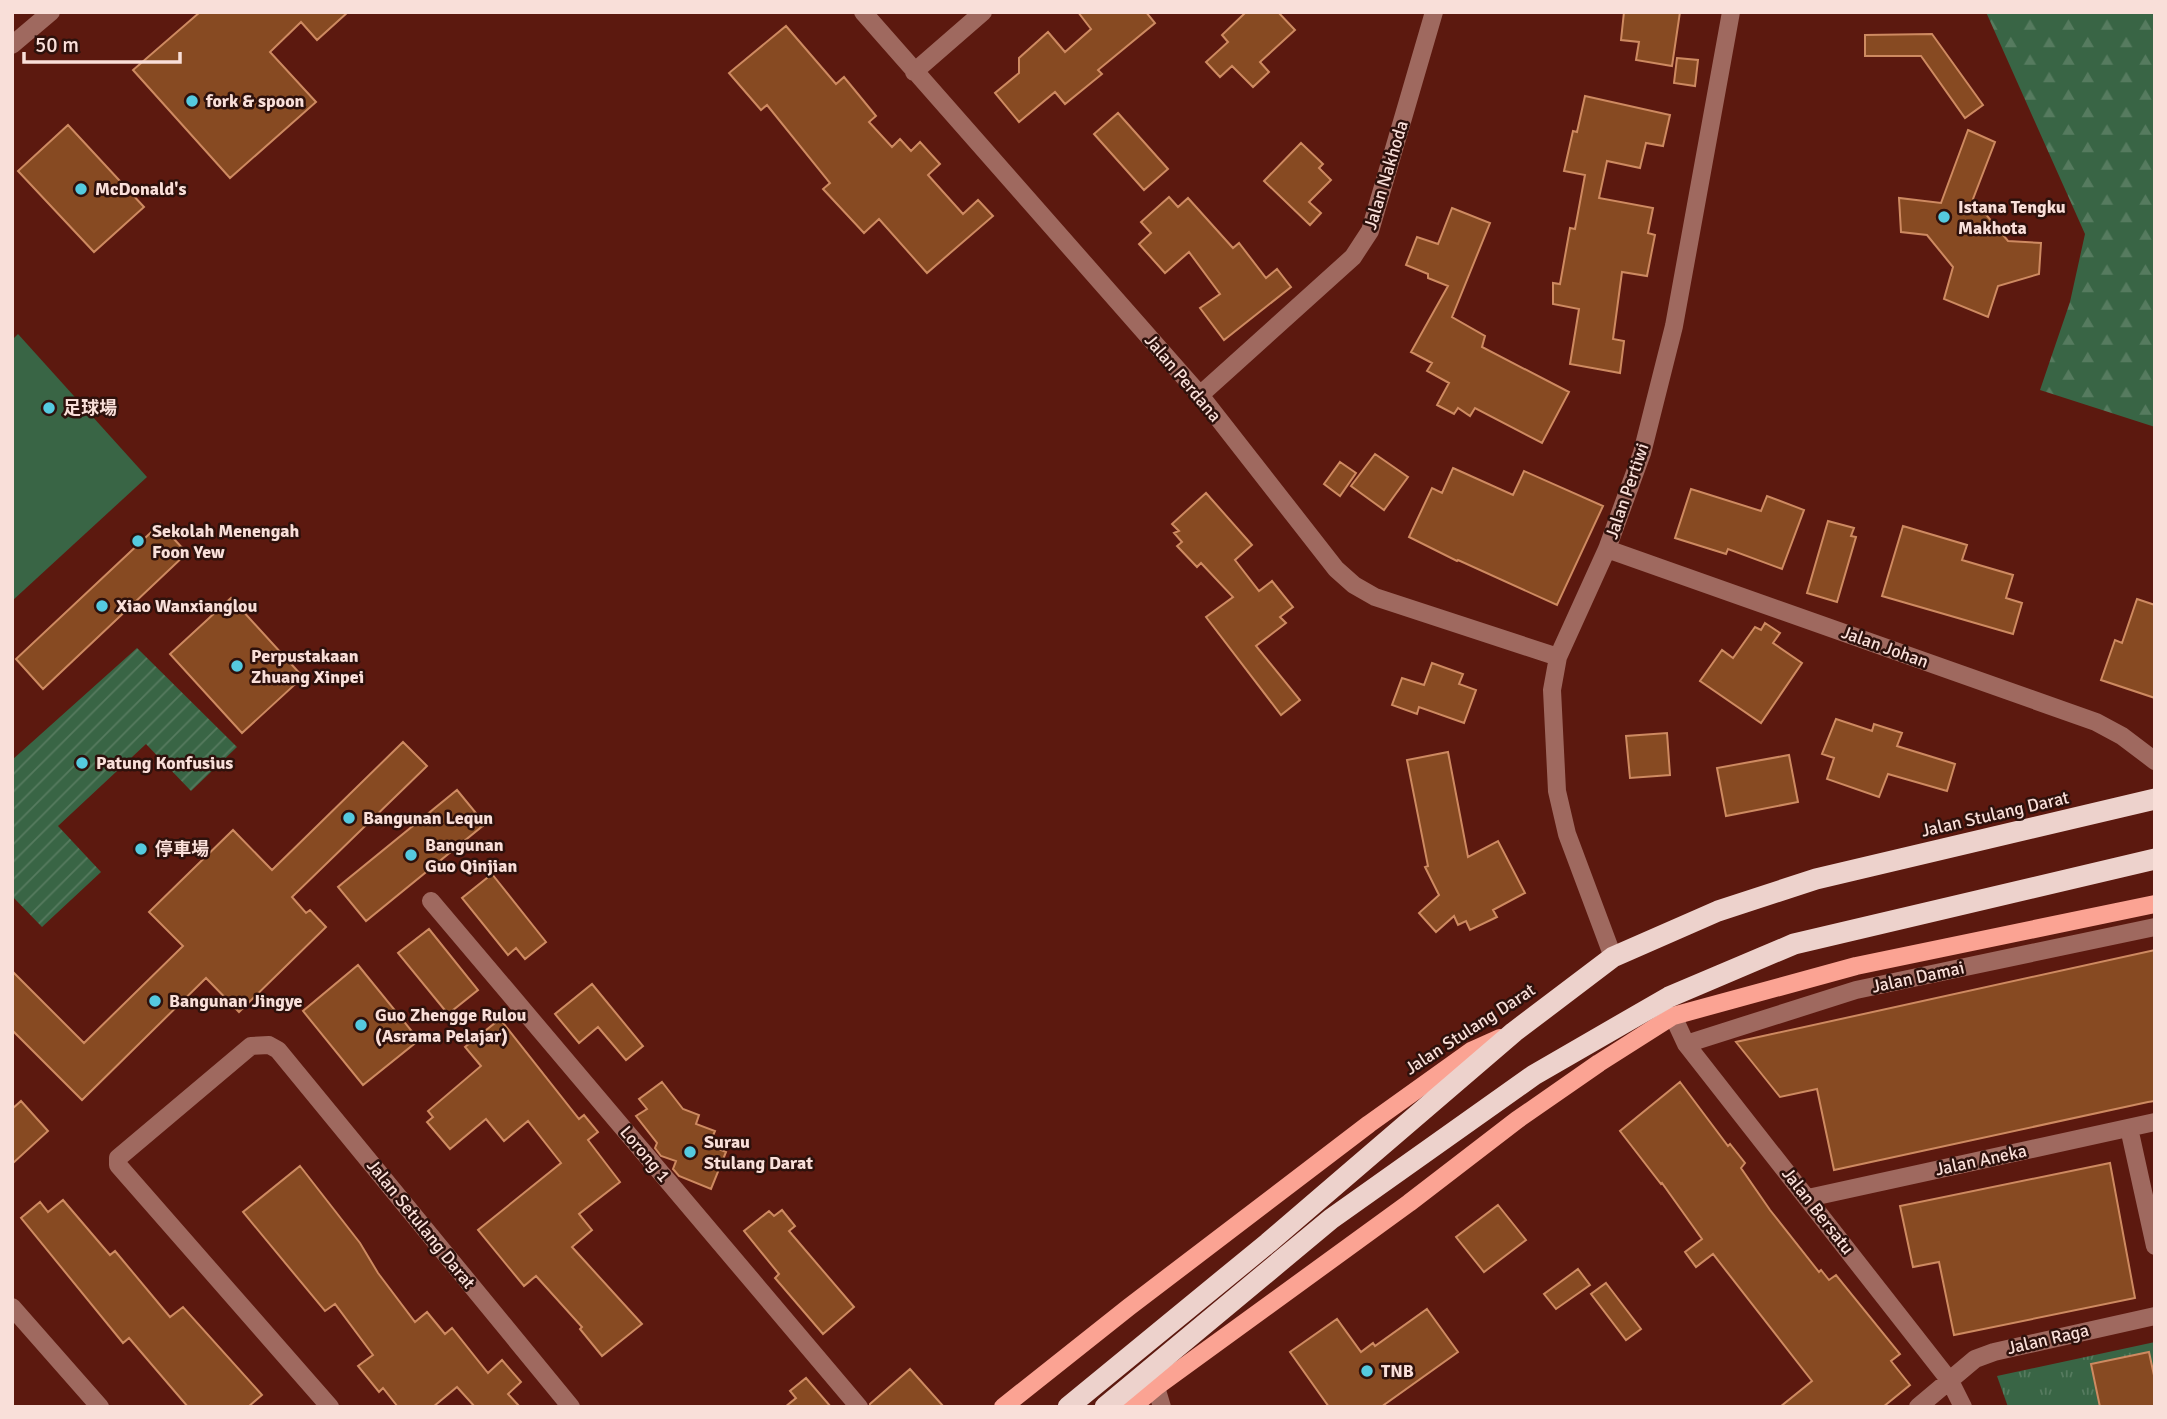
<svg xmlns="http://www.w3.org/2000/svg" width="2167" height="1419" viewBox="0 0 2167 1419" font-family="Signika,'Noto Sans SC',sans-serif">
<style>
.grass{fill:url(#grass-tufts)}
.forest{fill:url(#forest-firs)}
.garden{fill:url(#garden-furrows)}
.pitch{fill:#396545}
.building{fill:#874a22;stroke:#ce8a61;stroke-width:2}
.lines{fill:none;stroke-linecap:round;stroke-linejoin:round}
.minor{stroke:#9f695f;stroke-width:18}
.major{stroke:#fba393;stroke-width:18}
.highway{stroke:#edd2cc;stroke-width:21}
.poi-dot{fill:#55cadf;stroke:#2e110c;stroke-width:2.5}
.labels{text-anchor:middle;stroke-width:5;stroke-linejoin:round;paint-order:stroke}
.poi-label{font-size:18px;font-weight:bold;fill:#f9dfd9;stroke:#2e110c;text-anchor:start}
.street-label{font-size:18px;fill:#f9dfd9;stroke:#2e110c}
</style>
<defs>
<pattern id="grass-tufts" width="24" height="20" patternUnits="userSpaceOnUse" patternTransform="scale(1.75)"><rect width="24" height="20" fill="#396545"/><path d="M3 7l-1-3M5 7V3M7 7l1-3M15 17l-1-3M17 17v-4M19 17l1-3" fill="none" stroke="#567b5f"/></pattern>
<pattern id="forest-firs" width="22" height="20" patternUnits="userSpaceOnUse" patternTransform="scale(1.75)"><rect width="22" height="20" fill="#396545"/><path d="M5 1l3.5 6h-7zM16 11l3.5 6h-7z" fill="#567b5f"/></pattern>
<pattern id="garden-furrows" width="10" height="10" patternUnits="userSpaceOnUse" patternTransform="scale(1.75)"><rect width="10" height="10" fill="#396545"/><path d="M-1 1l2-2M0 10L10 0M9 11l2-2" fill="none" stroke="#567b5f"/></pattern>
</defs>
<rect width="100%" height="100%" fill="#5c190f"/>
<path class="grass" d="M2155 1342V1407H2008L1997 1376Z"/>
<path class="forest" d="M1986 12H2155V427L2040 390 2070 302 2085 234Z"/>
<path class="garden" d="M137 648 237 747 191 791 146 744 58 826 101 872 42 927 12 896V760Z"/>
<path class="pitch" d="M18 334 147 477 12 601V340Z"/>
<path class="building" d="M200 12H348L317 40 301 22 270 52 316 102 230 178 133 70Z
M1078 12H1146L1155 23 1098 70 1102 74 1065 104 1055 92 1019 122 995 93 1019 73V58L1048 32 1065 52 1091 29Z
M1246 12H1278L1295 30 1260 62 1269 72 1253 87 1232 66 1220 77 1206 62 1228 42 1222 35Z
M1624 12H1680L1672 66 1636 60 1639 42 1621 40Z
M786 26 836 84 844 77 876 116 869 122 892 147 900 139 911 151 920 142 940 164 928 175 963 214 978 200 993 216 927 273 879 219 864 233 823 189 830 183 767 105 761 110 729 73Z
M1932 34 1983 105 1965 118 1921 56H1865V35Z
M1677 58 1698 60 1695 86 1674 83Z
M1585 96 1670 115 1663 146 1646 143 1640 168 1607 161 1599 198 1653 208 1648 233 1655 235 1647 276 1622 272 1613 339 1624 341 1620 373 1570 364 1579 309 1553 304V283L1560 284 1570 228 1575 229 1585 175 1564 171 1573 131 1577 132Z
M1118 113 1168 169 1144 190 1094 134Z
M68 125 144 207 94 252 18 171Z
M1968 130 1995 142 1973 199 2008 241 2041 243 2039 274 1998 286 1988 317 1944 299 1953 267 1927 235 1901 232 1899 198 1941 203Z
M1301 143 1323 164 1319 168 1331 180 1309 202 1321 213 1310 225 1264 181Z
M1169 197 1178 207 1188 198 1233 248 1239 243 1266 278 1277 269 1291 287 1224 340 1200 308 1220 294 1189 252 1165 273 1139 244 1151 233 1141 222Z
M1452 208 1490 223 1452 317 1485 336 1482 347 1569 392 1542 443 1475 408 1470 416 1458 408 1454 414 1437 405 1449 383 1427 371 1432 363 1411 352 1448 286 1428 278V274L1406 265 1417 237 1438 244Z
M1375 454 1408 477 1384 510 1351 486Z
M1340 462 1356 473 1340 496 1324 484Z
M1453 468 1513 495 1524 471 1603 506 1557 605 1458 560 1457 561 1409 537 1432 488 1442 493Z
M1691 489 1761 511 1767 496 1804 510 1782 569 1728 549 1726 554 1675 538Z
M1206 493 1252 545 1235 560 1259 591 1272 581 1293 607 1280 617 1286 623 1256 646 1300 700 1281 715 1206 617 1233 597 1201 563 1197 567 1177 546 1182 542 1174 533 1179 531 1172 524Z
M1828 521 1854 528 1851 536 1856 537 1837 602 1807 593Z
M160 524 187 553 43 689 16 659Z
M1903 526 1967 545 1962 560 2013 575 2006 598 2022 603 2013 634 1882 596Z
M231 598 303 677 242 733 170 654Z
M2137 599 2155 605V698L2101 680 2115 640 2122 643Z
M1765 623 1780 633 1773 643 1802 663 1761 723 1700 681 1722 650 1733 658 1755 627 1761 630Z
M1432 663 1463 674 1459 684 1476 690 1464 723 1419 707 1417 714 1392 705 1402 678 1424 685Z
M1836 719 1872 731 1874 724 1902 733 1897 746 1955 764 1947 791 1888 774 1879 797 1827 779 1834 758 1822 754Z
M1667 733 1670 775 1630 778 1626 736Z
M403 742 427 766 292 897 306 913 310 910 326 927 239 1012 206 978 82 1100 12 1030V971L84 1043 183 946 149 912 233 830 272 870Z
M1448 752 1468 857 1498 841 1525 893 1493 910 1497 917 1470 930 1466 921 1458 925 1454 916 1436 932 1419 913 1439 895 1425 867 1428 866 1407 760Z
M1789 755 1798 802 1726 816 1717 768Z
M457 790 485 824 366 921 338 887Z
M492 874 546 942 525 959 516 948 508 955 462 898Z
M429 929 478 990 448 1014 398 953Z
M2155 950V1101L2148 1102 1834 1170 1817 1089 1780 1097 1736 1042Z
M358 965 419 1040 363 1085 303 1011Z
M592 984 643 1046 626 1060 598 1027 579 1043 555 1014Z
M500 1019 579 1119 584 1115 598 1132 588 1140 620 1182 579 1214 592 1230 572 1247 642 1324 602 1356 580 1329 582 1327 536 1276 524 1286 478 1230 561 1163 528 1121 504 1141 486 1119 450 1149 427 1122 433 1117 428 1111 481 1066 465 1047Z
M662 1082 683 1109 699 1115 696 1124 715 1131 709 1145 726 1152 711 1189 679 1176 673 1169 676 1161 661 1156 655 1148 657 1143 636 1116 647 1109 639 1099Z
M1680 1082 1728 1146 1730 1144 1745 1163 1741 1168 1770 1210 1819 1272 1821 1270 1829 1280 1836 1275 1900 1354 1891 1361 1910 1385 1883 1407H1780L1812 1381 1713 1254 1696 1267 1685 1252 1702 1239 1662 1183 1661 1184 1620 1131Z
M21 1101 48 1131 12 1164V1109Z
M2110 1163 2135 1298 1954 1335 1939 1262 1913 1267 1900 1206Z
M300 1166 360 1243 378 1273 415 1322 427 1312 445 1334 452 1328 488 1373 502 1360 521 1382 508 1394 520 1407H475L457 1387 433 1407H398L383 1388 379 1392 358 1366 373 1355 335 1304 325 1311 243 1212Z
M63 1200 110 1255 115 1251 170 1317 183 1307 262 1395 248 1407H188L129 1338 123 1343 21 1218 40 1202 48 1212Z
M1498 1205 1526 1240 1484 1272 1456 1237Z
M782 1210 795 1226 789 1231 854 1307 823 1334 775 1278 779 1274 744 1231 769 1211 774 1216Z
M1578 1269 1590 1285 1556 1309 1544 1294Z
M1606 1283 1641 1329 1626 1340 1591 1294Z
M1427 1309 1458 1352 1381 1407H1329L1290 1352 1337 1319 1361 1352 1373 1343 1375 1346Z
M2149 1352 2155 1380V1407H2100L2091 1364Z
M910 1369 944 1407H870V1404Z
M806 1378 831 1407H785L796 1398 790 1391Z"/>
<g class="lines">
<path class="minor" d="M863 12 1200 395 1336 569 1354 585 1375 597 1558 657
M12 45 51 12
M914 72 983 12
M1200 395 1353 257 1370 231 1434 12
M1607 549 2096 722 2122 736 2155 761
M431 901 859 1407
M1613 957 1567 834 1557 791 1552 690 1558 657 1607 549 1642 453 1674 326 1731 12
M1673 1016 1686 1044 1950 1381 1963 1407
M1686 1044 1856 990 2155 927
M2129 1128 2155 1246
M1808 1198 2155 1122
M12 1307 100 1407
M1156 1387 1162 1407
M330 1407 118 1165V1158L251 1046 269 1045 278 1050 571 1407
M1918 1407 1975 1359 1994 1352 2155 1316"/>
<path class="major" d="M1003 1407 1129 1307 1369 1124 1471 1051 1500 1038
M1132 1407 1156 1387 1409 1203 1517 1120 1599 1063 1673 1016 1856 966 2155 904"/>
<path class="highway" d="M1068 1407 1268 1243 1514 1032 1613 957 1718 911 1816 879 2155 799
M1105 1407 1331 1219 1534 1075 1669 997 1794 944 2155 859"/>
</g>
<g class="poi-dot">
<circle cx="192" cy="101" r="7"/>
<circle cx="81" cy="189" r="7"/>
<circle cx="1944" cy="217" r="7"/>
<circle cx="49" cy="408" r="7"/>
<circle cx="138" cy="541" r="7"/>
<circle cx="102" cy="606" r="7"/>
<circle cx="237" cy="666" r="7"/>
<circle cx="82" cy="763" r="7"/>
<circle cx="349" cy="818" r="7"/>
<circle cx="141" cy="849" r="7"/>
<circle cx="411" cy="855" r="7"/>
<circle cx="155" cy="1001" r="7"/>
<circle cx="361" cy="1025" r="7"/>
<circle cx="690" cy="1152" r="7"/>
<circle cx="1367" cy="1371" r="7"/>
</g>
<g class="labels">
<g class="poi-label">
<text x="206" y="107">fork &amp; spoon</text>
<text x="95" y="195">McDonald's</text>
<text x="1958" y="213">Istana Tengku<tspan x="1958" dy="21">Makhota</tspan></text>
<text x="63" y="414">足球場</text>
<text x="152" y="537">Sekolah Menengah<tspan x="152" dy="21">Foon Yew</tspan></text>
<text x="116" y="612">Xiao Wanxianglou</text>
<text x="251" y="662">Perpustakaan<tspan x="251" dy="21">Zhuang Xinpei</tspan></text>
<text x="96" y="769">Patung Konfusius</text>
<text x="363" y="824">Bangunan Lequn</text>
<text x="425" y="851">Bangunan<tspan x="425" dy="21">Guo Qinjian</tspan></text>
<text x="155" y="855">停車場</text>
<text x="169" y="1007">Bangunan Jingye</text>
<text x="375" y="1021">Guo Zhengge Rulou<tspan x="375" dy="21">(Asrama Pelajar)</tspan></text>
<text x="704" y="1148">Surau<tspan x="704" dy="21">Stulang Darat</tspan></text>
<text x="1381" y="1377">TNB</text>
</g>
<g class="street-label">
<text transform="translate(1386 175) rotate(-73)" y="6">Jalan Nakhoda</text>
<text transform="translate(1183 378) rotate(50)" y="6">Jalan Perdana</text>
<text transform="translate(1627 491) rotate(-71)" y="6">Jalan Pertiwi</text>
<text transform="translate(1885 647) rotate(20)" y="6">Jalan Johan</text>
<text transform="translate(1995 814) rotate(-13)" y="6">Jalan Stulang Darat</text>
<text transform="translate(1918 977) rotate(-12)" y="6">Jalan Damai</text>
<text transform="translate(1470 1029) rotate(-33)" y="6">Jalan Stulang Darat</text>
<text transform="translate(645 1154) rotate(50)" y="6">Lorong 1</text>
<text transform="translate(1981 1160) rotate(-12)" y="6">Jalan Aneka</text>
<text transform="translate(1818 1211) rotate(52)" y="6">Jalan Bersatu</text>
<text transform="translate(421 1224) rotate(51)" y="6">Jalan Setulang Darat</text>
<text transform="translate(2048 1339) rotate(-13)" y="6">Jalan Raga</text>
</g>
</g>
<rect width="2167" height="1419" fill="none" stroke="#f9dfd9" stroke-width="28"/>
<path d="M24 52v10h156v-10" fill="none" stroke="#f9dfd9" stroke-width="3.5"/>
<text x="35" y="52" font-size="21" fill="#f9dfd9" stroke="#2e110c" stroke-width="5" paint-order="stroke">50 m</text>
</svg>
